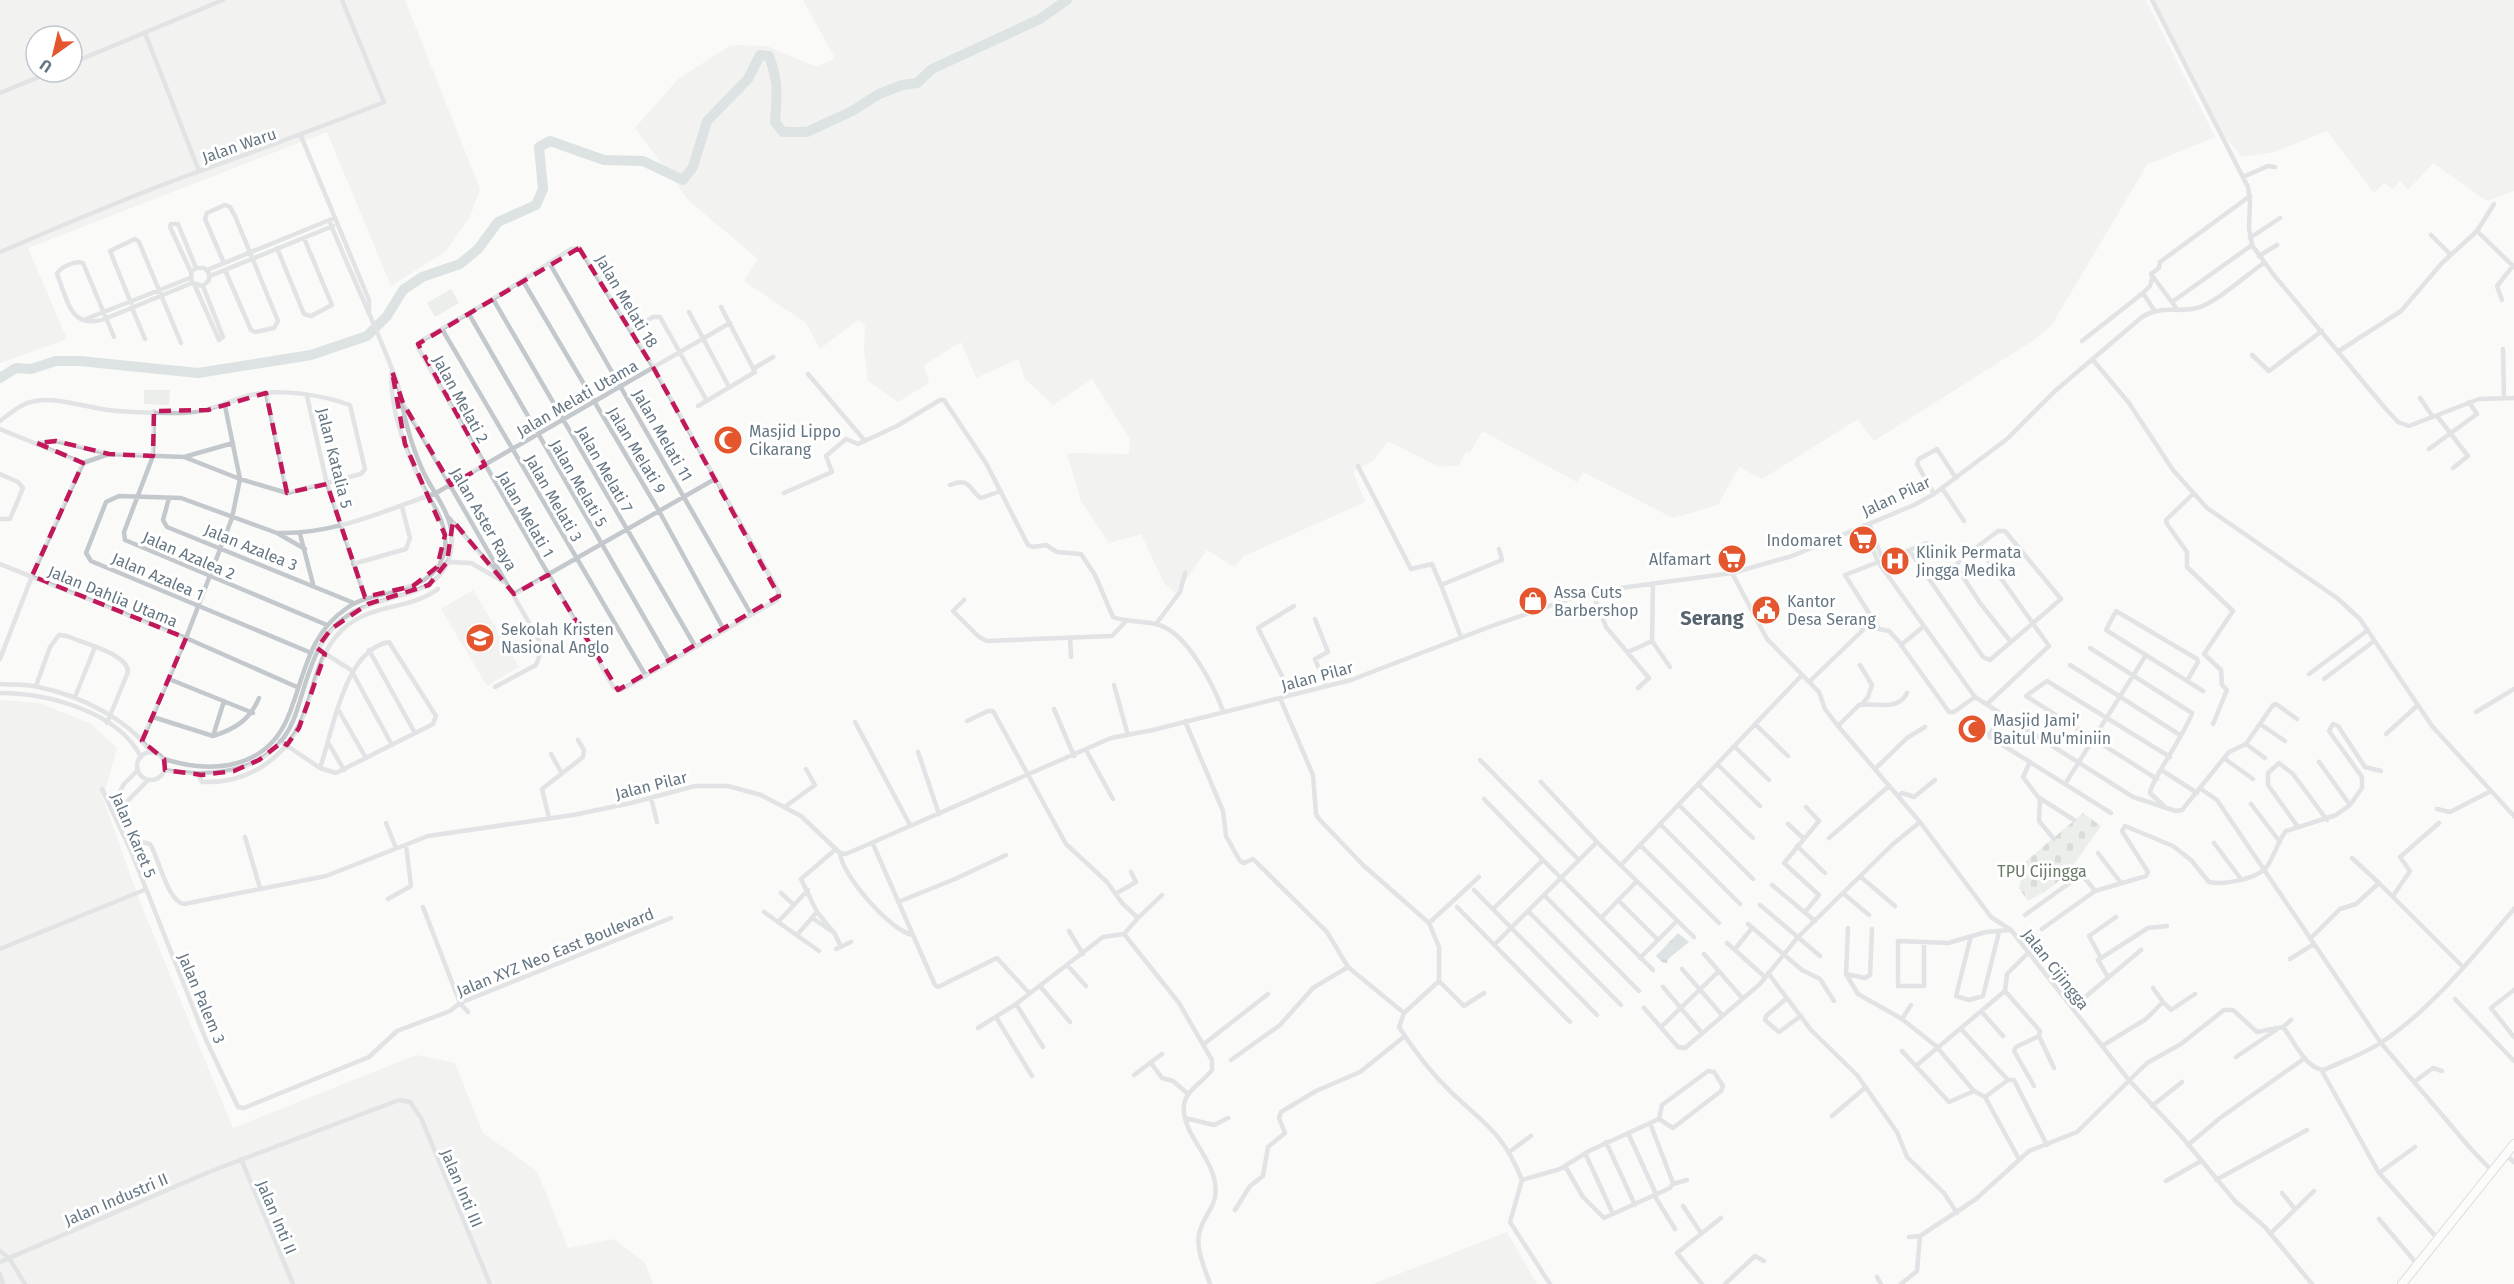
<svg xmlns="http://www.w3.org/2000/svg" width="2514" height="1284" viewBox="0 0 2514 1284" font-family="'Fira Sans',sans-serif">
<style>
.built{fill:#e8e9e9;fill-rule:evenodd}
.green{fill:#dadfd7}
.cemetery{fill:url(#cemetery-stones)}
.water{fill:url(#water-ripples)}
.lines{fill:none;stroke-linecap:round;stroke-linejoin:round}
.river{stroke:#bbc7cb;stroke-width:10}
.primary-casing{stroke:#b5babe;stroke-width:10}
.minor{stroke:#c3c8cc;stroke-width:4.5}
.primary{stroke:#fff;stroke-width:8}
.marked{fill:none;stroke:#c2185b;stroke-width:4.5;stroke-dasharray:12 8;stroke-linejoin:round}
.labels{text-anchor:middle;stroke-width:6;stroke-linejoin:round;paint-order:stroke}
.street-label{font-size:16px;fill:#657683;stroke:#fff}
.poi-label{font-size:16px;fill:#657683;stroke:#fff;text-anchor:start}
.park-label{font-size:16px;fill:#687a64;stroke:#fff}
.quarter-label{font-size:20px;font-weight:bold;fill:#57646e;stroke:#fff}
</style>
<defs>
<pattern id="cemetery-stones" width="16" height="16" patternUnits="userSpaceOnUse" patternTransform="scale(1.5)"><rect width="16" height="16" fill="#dadfd7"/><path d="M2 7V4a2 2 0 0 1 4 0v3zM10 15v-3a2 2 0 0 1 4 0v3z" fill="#b4b9b4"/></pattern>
<pattern id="water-ripples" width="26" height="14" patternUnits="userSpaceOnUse" patternTransform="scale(1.5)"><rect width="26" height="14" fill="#bbc7cb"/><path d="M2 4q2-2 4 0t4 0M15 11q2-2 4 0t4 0" fill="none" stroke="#9ca6aa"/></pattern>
</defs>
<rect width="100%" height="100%" fill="#fafaf8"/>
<path class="built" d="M0 0H405L480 189 470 217 446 251 391 286 327 132 28 248 67 339 0 363ZM36 36H72V72H36Z
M803 0H2146L2215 137 2147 165 2051 326 2034 340 1874 441 1858 419 1762 479 1739 467 1718 505 1673 518 1583 472 1577 482 1482 431 1470 453 1466 452 1459 465 1439 467 1388 441 1373 461 1353 472 1365 502 1244 556 1234 567 1207 550 1176 593 1164 583 1141 534 1109 543 1081 501 1067 453 1129 454 1130 439 1092 379 1053 405 1025 379 1018 359 976 378 961 342 924 365 929 383 898 402 868 381 864 350 865 325 858 320 820 349 806 323 744 281 758 259 689 201 635 128 678 79 731 45 767 46 817 67 835 58Z
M2154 0H2514V191L2487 201 2433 163 2408 190 2400 181 2393 189 2384 183 2374 193 2327 131 2275 152 2242 157 2218 129Z
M473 590 519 667 487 686 441 609Z
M0 700 40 703 91 724 117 748 103 798 140 902 233 1128 416 1055 455 1063 483 1133 537 1171 568 1248 614 1239 645 1263 653 1284H0Z
M1507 1232 1537 1284H1373Z"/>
<path class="green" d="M451 289 459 303 435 317 427 303Z
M144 390H170L169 405 144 404Z"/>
<path class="cemetery" d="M2083 813 2101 826C2086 845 2073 870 2053 886 2046 892 2036 896 2028 901L2019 888 2025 862Z"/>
<path class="water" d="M1678 933 1689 942 1668 959 1667 963H1663L1656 956Z"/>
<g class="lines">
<path class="river" d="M0 378 16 368 31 369 56 361H80L198 373 311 355 367 336 387 316 403 290 422 277 460 264 478 249 498 222 536 205 543 189 539 147 550 141 604 160 643 161 683 180 693 167 707 121 748 79 760 55 769 56C779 83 777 95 775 122L783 132H807L852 111 879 94 902 85 917 83 932 69 1040 19 1067 0"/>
<g class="primary-casing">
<path id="primary" d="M2402 1284 2514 1144"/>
</g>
<path class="minor" d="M2152 0 2248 187 2250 201 2249 228 2252 245 2273 274 2385 408 2398 422 2409 426 2479 399 2514 398
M145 33 199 171
M72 63 223 0
M0 93 51 72
M301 136 369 300V311
M2243 177 2268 166 2275 167
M2477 231 2494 204
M2431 235 2450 254
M2250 238 2280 218
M277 248 304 314 311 316 332 305 304 238
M579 248 653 367 779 592 777 600 621 690 614 688 418 348 421 341 493 299 571 249Z
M0 252C66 224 132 195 200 171 262 148 323 127 384 102L342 0
M2259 256 2277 245
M224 263 205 219 207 213 225 205 230 207 235 216 278 321 274 328 255 332 251 330 225 270
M550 264 751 614
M207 270 332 219
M191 272 196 268H204L209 273V280L203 286 192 283 191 272 170 227 171 224H178L196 268
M210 276 333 226
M523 281 659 511 724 630
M195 286 219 340 223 337 203 286
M2143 293 2150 286 2152 278
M493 299 695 646
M2502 300 2497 286 2513 266
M2172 302 2252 245
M131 303 110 251 135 239 139 242 181 343
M132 308 145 339
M2177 309 2151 274 2159 268 2160 262 2250 196
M689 312 729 387
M469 314 670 662
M86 319 190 278
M442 329 646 676
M631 331 653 317H660L707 401
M114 337 83 263C76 260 60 267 57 274 68 300 70 332 107 318L192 283
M2082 341 2143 293 2154 310
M2503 349 2504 398
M2339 351 2401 311 2442 263 2477 231 2514 267
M2252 355 2269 371 2322 331
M2093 360 2129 403 2173 470 2207 508 2337 598 2360 619 2432 726 2514 816
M753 369 773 357
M808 374 865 441
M266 393 287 493
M307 396 327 484 365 597
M2420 398 2433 417
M404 405 543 647 536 665 495 687
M698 406 755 372 721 307
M154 411 153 456 124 532 125 540 327 625
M2437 416 2468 456 2453 468
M0 421C11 413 21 403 35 401 59 397 84 407 108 410 131 413 157 413 180 413 206 414 227 401 251 395 280 388 322 395 350 405L365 469 361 474 287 493 240 479 184 457 109 454 83 463
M0 429 83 463
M38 443 56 441 109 454
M2429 449 2477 414 2469 402
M184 457 233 443
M1358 466 1411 569 1432 564 1441 585
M0 474 18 482 23 488 10 519H0
M950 485C971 476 969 491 981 498L1001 491
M1942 488 1964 521
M784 493 832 472 826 456 846 439 858 444 897 426 940 400H944L986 463 1028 545 1033 547 1046 545 1057 552 1081 554 1095 575 1113 617C1127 623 1144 620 1159 625 1187 633 1214 686 1223 711
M1934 494 1917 464 1919 459 1937 449 1956 478
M2193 494 2166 520 2167 524 2187 552V567L2233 611 2204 654 2221 670 2222 685 2227 690 2213 724
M169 498 163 520 167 527 354 603
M449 518 499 575
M1869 523 1883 561
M1863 526 1878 562 1975 697 2133 797 2176 811 2182 810 2229 752 2246 744 2273 705 2276 704 2297 719
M277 533C333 535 384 511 436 493L730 323
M300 534 313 584
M1978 546 2049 646 1987 704
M305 549 277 533 181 498 119 496 106 502 86 553 91 561 309 652
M1909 550 1983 657 1990 660 2061 599 2005 531H1998L1960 560 1956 566 1980 603 2011 642
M447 562 471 563 504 582
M0 564 186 638 297 687
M353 564 406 549 410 538 402 507
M1732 573 1767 639 1819 692 1825 709 1838 726 1920 822 1991 917 2011 930 2128 1079 2182 1137 2235 1201 2265 1227 2312 1284
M514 594 715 479
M1593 594 1606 627 1649 678 1638 688
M964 600 953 611 979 637 987 641 1112 636 1127 620
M1315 619 1328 652 1315 659 1326 686
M1156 624 1180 592 1185 573
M1923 627 1901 645 1949 712H1954L1975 697
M1461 637 1441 585 1502 560 1499 549
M1070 638 1071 657
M1652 641 1670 667
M1901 644 1889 631 1879 629 1845 575 1927 543
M2090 648 2192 713C2187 731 2150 782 2150 793L2163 805
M318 649 351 670 392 745
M369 650 415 733
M1628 652 1652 641 1653 583
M0 659 32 576 83 463
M1860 665 1872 685 1868 697 1861 705
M2070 665 2180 735
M2309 674 2368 630
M169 679 253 713
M2324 679 2374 641
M2187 681 2198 662 2197 659 2116 611 2106 630 2203 691
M1809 682 1863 630 1858 621
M0 684C12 685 26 684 38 687 78 695 127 718 151 752
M1114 685 1128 735
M36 686 50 647 59 635 67 636C83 643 128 654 128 672L107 723
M0 693C46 693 118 711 141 757
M1291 694 1258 628 1294 606
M75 697 95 647
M1280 698 1313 775 1316 814 1319 819 1363 865 1429 923 1439 947V981L1404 1013 1399 1027C1413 1049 1432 1074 1451 1092 1485 1125 1503 1132 1522 1180L1510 1222 1550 1284
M1054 709 1074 756
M339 711 366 758
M2476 712 2514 689
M2002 714 1989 735 1990 737 2111 813
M153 717 213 736C235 729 250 720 259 698
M967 721 988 711H993L1066 844 1107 882 1122 903 1138 918 1124 934 1103 937 1016 1004 978 1028
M1185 721 1223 811 1226 836 1240 861 1244 863 1253 859 1327 932 1348 967 1404 1013
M855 722 910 825
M1755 724 1788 756
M2260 724 2285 741
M1838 726 1859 705C1875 702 1898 712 1907 693
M2386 734 2418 705
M213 736 224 701
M142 741 186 638 232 518 240 479 225 406
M280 741 320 768 336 773 433 724 436 716 389 642C344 650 333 731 320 768
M329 744 344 770
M2246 744 2265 758
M1734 746 1769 780
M1086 750 1113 799
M137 766a14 14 0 1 1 28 0a14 14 0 1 1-28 0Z
M918 752 939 814
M551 754 561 772
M164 759C211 774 266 770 288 717 305 676 307 635 347 608 378 586 438 597 445 547 448 519 426 496 416 472 403 443 389 403 392 371
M2225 759 2253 779
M1480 760 1579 860
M2319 762 2350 805
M1717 764 1760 806
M2029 764 2023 777 2038 797 2074 820
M1875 769 1907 738 1925 727
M165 770C218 779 277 771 296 713 309 675 315 634 352 613 389 590 451 601 452 539 452 513 432 492 422 469 415 453 409 435 405 418 402 406 401 394 397 382 377 327 351 275 329 220
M2163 771 2197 793
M198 775 202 782C251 784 291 755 306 708 315 681 320 651 342 630 372 602 408 611 438 589
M2157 779 2026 696 2047 681 2170 757
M1541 782 1597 842
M1698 784 1753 838
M2065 784 2146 655
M102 789 131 851 206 1040 238 1107 244 1108 369 1057 397 1031 450 1011 460 1003 671 918
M2201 789 2217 800 2381 1043 2471 1149 2492 1171
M1898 796 1902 793 1914 797 1935 780
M651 798 657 822
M1484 799 1543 860
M2040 799 2039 821 2054 839
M2251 804 2280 842
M1679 805 1753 879
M786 806 815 785 806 769
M112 807 124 784 138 770
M2437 809 2450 812 2491 791
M115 814 148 780
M549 818 542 789 583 757 584 750 578 740
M386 823 396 848
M1660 824 1740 904
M1788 824 1803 838
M2298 827 2268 785V773L2279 763 2293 774 2327 820
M245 837 260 888
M1829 838 1889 786
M2214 843 2241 879
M873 844 935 985 938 987 997 958 1029 993
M1640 845 1719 923
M1797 846 1825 873
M836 849 801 879 817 912 835 934 841 947
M131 851 142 842 150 844C159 858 167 901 184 904L326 876 428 836 573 815 631 803 695 786H728L761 795 801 816 840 853 846 854 1111 738 1153 730 1351 680 1489 627 1569 599 1628 587 1732 573 1792 556 1914 505 1934 494 2007 439 2055 391 2142 317C2160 305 2177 313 2197 308 2216 303 2246 275 2264 263
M840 853C841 874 891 932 913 935
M2098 853 2121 883
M2352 858 2379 883
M1621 865 1802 675
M2080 872 2095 891
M1861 877 1895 906
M1772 885 1815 921
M1474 890 1597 1015
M781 893 794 905
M1117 893 1136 882 1131 872
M1844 894 1869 915
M1544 895 1639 991
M2393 896 2410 871 2400 857 2439 823
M388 899 411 886 406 845
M1618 900 1658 940
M898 902 955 879 1006 855
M1760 905 1820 956
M423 907 460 1003 468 1012
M1457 907 1570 1022
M1493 909 1543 860 1653 970
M1528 911 1621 1005
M764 912 819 951
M1805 912 1819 895 1784 863 1819 821 1806 807
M2025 915 2082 874
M812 918 830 930
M1138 918 1162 895
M1601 918 1637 881
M778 922 808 890
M1429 923 1479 877
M1748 924 1802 970 1820 979 1834 1001
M1848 928 1846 974 1858 994 1902 1019 1936 1046 1974 1091 1985 1097 2019 1159
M2042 929 2095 891 2146 876 2148 872 2122 831 2125 826 2173 846 2191 860 2209 882C2225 885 2259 879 2268 865 2275 854 2278 841 2286 831L2336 815 2350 805 2362 788V777L2329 731 2333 724 2338 726 2365 767 2381 771
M1069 931 1083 954
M1124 934 1179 1003 1212 1060V1070C1203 1082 1186 1090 1184 1105 1181 1131 1209 1154 1214 1178 1221 1206 1204 1211 1199 1234 1196 1250 1205 1269 1210 1284
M797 935 817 912
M1971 936 1956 996 1969 1000 1983 996 1999 932
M2310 939 2340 909 2356 904 2379 883 2463 967
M1924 942V986H1898V941L1948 943 1986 932 2011 930
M1727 943 1765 977
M1494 945 1597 842 1694 937
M0 949 144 890
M836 949 851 942
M1735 949 1752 928
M1704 954 1743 999
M1640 958 1677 921
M2101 958 2089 936 2116 917
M2290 959 2314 944
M1068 966 1086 986
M1682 969 1722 1015
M1768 973 1811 1030 1857 1075 1897 1132 1907 1157 1944 1193 1957 1213
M1846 974 1865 978 1870 975 1872 929
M2108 977 2098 960 2148 928 2167 926
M1439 981 1464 1006 1484 993
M1040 986 1070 1022
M1663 987 1702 1033
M2514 990 2491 1008 2514 1037
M2005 991 2040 1031 2039 1036 2016 1047 2014 1051 2034 1086
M1787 998 1766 1016 1765 1020 1779 1032 1801 1016
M2455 999 2514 1061
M2163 1002 2171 1010 2195 994
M1016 1004 1043 1047
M1644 1008 1678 1047 1685 1048 1760 984 1798 937 1893 844 1920 822
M2072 1008 2141 950
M1981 1011 2003 1036
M996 1017 1032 1076
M1902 1019 1911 1005
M1661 1027 1719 971
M2283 1027 2291 1020
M1961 1029 2008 1080H2014L2047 1145
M2039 1036 2054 1068
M1204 1044 1268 994
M2102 1046 2146 1019 2163 1002 2153 988
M1902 1051 1949 1102 1974 1091
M2236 1057 2276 1030
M1231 1060 1280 1025 1313 988 1348 967
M1151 1063 1162 1078 1173 1081 1188 1094
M1917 1065 2005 991 2007 974 2029 952
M1708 1071 1714 1072 1723 1086 1721 1091 1673 1128 1659 1119 1662 1105Z
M2322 1071 2379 1173 2438 1239
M1134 1075 1162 1054
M2414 1082 2433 1068 2442 1071
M1985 1097 2008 1080
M2152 1106 2182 1082
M1832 1116 1866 1087
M1185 1118 1214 1125 1228 1118
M1628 1133 1656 1194
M1606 1142 1635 1205
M2188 1145 2220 1118 2305 1058
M1509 1152 1531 1136
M1585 1153 1613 1214
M2507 1156 2514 1162
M241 1159 293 1284
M1565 1166 1583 1197 1604 1218 1670 1188 1673 1183 1650 1123
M2379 1173 2415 1147
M1522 1180 1560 1169 1589 1151 1659 1119
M2216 1180 2307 1130
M2166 1181 2201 1161
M1673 1184 1687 1180
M2282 1193 2295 1209
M1654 1195 1675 1229
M1683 1206 1701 1233
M1235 1210 1250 1186 1263 1176 1268 1147 1285 1133 1279 1118 1281 1112 1316 1091 1360 1072 1405 1036
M2379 1219 2417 1264
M2270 1234 2314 1191
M1909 1237 1920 1236
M0 1251 9 1258 25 1284
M0 1262 209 1172 399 1100 410 1102 421 1118 490 1284
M0 1274 3 1284
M1877 1277 1881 1284
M1702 1284 1677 1253 1721 1218
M1725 1284 1755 1256 1764 1261
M1901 1284 1917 1271 1920 1236 1976 1199 2029 1151 2077 1132 2147 1063 2181 1044 2224 1010H2233L2257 1032 2283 1027C2294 1040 2305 1069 2324 1070 2343 1061 2364 1054 2382 1042 2433 1008 2474 955 2514 909"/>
<use href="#primary" class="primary"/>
</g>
<path d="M0 0H2514V1284H0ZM579 248 653 367 779 596 618 690 548 575 514 594 453 521 447 562 429 585 368 604 331 629 317 648 325 654 299 728 287 745 282 742 259 760 234 771 202 775 165 770 164 759 142 741 186 638 32 576 83 463 37 443 56 441 109 454 153 456 154 411 208 410 266 393 287 493 327 484 365 597 413 586 437 567 445 535 405 444 392 371 403 403 451 485 485 465 418 344Z" fill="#fafaf8" fill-opacity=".55" fill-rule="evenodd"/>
<path class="marked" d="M579 248 653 367 779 596 618 690 548 575 514 594 453 521 447 562 429 585 368 604 331 629 317 648 325 654 299 728 287 745 282 742 259 760 234 771 202 775 165 770 164 759 142 741 186 638 32 576 83 463 37 443 56 441 109 454 153 456 154 411 208 410 266 393 287 493 327 484 365 597 413 586 437 567 445 535 405 444 392 371 403 403 451 485 485 465 418 344Z"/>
<defs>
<g id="mosque-disc" transform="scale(1.5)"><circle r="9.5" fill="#e4572e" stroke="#fff"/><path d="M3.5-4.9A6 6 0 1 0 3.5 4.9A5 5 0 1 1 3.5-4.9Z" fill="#fff"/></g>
<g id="supermarket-disc" transform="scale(1.5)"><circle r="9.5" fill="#e4572e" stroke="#fff"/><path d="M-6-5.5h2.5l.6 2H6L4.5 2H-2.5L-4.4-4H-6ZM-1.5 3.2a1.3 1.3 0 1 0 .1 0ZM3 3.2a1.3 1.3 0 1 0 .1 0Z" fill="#fff"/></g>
<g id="hospital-disc" transform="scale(1.5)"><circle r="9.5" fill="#e4572e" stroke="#fff"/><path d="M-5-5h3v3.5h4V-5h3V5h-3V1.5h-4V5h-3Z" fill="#fff"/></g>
<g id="shop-disc" transform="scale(1.5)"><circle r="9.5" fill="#e4572e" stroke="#fff"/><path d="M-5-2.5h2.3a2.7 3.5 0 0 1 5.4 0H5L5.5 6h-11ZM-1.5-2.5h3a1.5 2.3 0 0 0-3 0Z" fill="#fff"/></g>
<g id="civic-disc" transform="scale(1.5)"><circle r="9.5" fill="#e4572e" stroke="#fff"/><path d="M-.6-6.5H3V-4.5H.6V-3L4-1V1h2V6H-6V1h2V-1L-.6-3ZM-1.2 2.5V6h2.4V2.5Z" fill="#fff"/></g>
<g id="school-disc" transform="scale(1.5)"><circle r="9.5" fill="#e4572e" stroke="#fff"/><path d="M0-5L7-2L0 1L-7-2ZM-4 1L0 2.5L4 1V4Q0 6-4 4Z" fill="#fff"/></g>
</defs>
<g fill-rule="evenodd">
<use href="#mosque-disc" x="728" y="440"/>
<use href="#supermarket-disc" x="1863" y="540"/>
<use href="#supermarket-disc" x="1732" y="559"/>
<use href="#hospital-disc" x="1895" y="561"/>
<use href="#shop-disc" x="1533" y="601"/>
<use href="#civic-disc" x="1766" y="610"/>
<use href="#school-disc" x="480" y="638"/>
<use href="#mosque-disc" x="1972" y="729"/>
</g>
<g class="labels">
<g class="street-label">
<text transform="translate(239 145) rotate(-19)" y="6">Jalan Waru</text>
<text transform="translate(627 301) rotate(59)" y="6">Jalan Melati 18</text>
<text transform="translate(577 398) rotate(-30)" y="6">Jalan Melati Utama</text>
<text transform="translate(461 399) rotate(61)" y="6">Jalan Melati 2</text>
<text transform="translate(663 435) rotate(60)" y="6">Jalan Melati 11</text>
<text transform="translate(637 450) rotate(59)" y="6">Jalan Melati 9</text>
<text transform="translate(335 458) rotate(76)" y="6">Jalan Katalia 5</text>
<text transform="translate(605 469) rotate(60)" y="6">Jalan Melati 7</text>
<text transform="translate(579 483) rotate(60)" y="6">Jalan Melati 5</text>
<text transform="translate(1896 496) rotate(-25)" y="6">Jalan Pilar</text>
<text transform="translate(554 498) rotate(60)" y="6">Jalan Melati 3</text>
<text transform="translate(526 514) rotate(60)" y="6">Jalan Melati 1</text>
<text transform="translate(484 519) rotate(60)" y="6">Jalan Aster Raya</text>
<text transform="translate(251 547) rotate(22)" y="6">Jalan Azalea 3</text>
<text transform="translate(189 555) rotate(23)" y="6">Jalan Azalea 2</text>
<text transform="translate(158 576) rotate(23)" y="6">Jalan Azalea 1</text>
<text transform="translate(113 596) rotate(22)" y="6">Jalan Dahlia Utama</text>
<text transform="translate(1317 676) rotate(-15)" y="6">Jalan Pilar</text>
<text transform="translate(651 785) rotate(-14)" y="6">Jalan Pilar</text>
<text transform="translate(134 835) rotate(67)" y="6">Jalan Karet 5</text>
<text transform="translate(555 952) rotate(-22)" y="6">Jalan XYZ Neo East Boulevard</text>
<text transform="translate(2056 969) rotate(52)" y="6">Jalan Cijingga</text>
<text transform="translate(202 998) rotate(67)" y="6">Jalan Palem 3</text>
<text transform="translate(462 1188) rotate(67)" y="6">Jalan Inti III</text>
<text transform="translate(116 1199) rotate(-23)" y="6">Jalan Industri II</text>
<text transform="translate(277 1217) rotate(67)" y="6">Jalan Inti II</text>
</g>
<g class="poi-label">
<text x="749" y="437">Masjid Lippo<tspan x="749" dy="18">Cikarang</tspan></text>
<text x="1842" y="546" text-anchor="end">Indomaret</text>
<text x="1916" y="558">Klinik Permata<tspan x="1916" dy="18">Jingga Medika</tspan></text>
<text x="1711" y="565" text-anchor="end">Alfamart</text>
<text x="1554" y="598">Assa Cuts<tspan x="1554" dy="18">Barbershop</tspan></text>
<text x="1787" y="607">Kantor<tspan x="1787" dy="18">Desa Serang</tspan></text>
<text x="501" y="635">Sekolah Kristen<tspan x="501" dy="18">Nasional Anglo</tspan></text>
<text x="1993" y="726">Masjid Jami'<tspan x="1993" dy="18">Baitul Mu'miniin</tspan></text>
</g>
<g class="park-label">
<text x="2042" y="877">TPU Cijingga</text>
</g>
<g class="quarter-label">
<text x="1712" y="625">Serang</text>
</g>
</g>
<g transform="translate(54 54) rotate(214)"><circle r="28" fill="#ffffff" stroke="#c1c8cd" stroke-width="1.5"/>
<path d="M0-4.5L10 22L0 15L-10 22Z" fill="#e4572e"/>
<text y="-9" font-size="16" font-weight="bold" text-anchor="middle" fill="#657683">U</text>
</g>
</svg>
